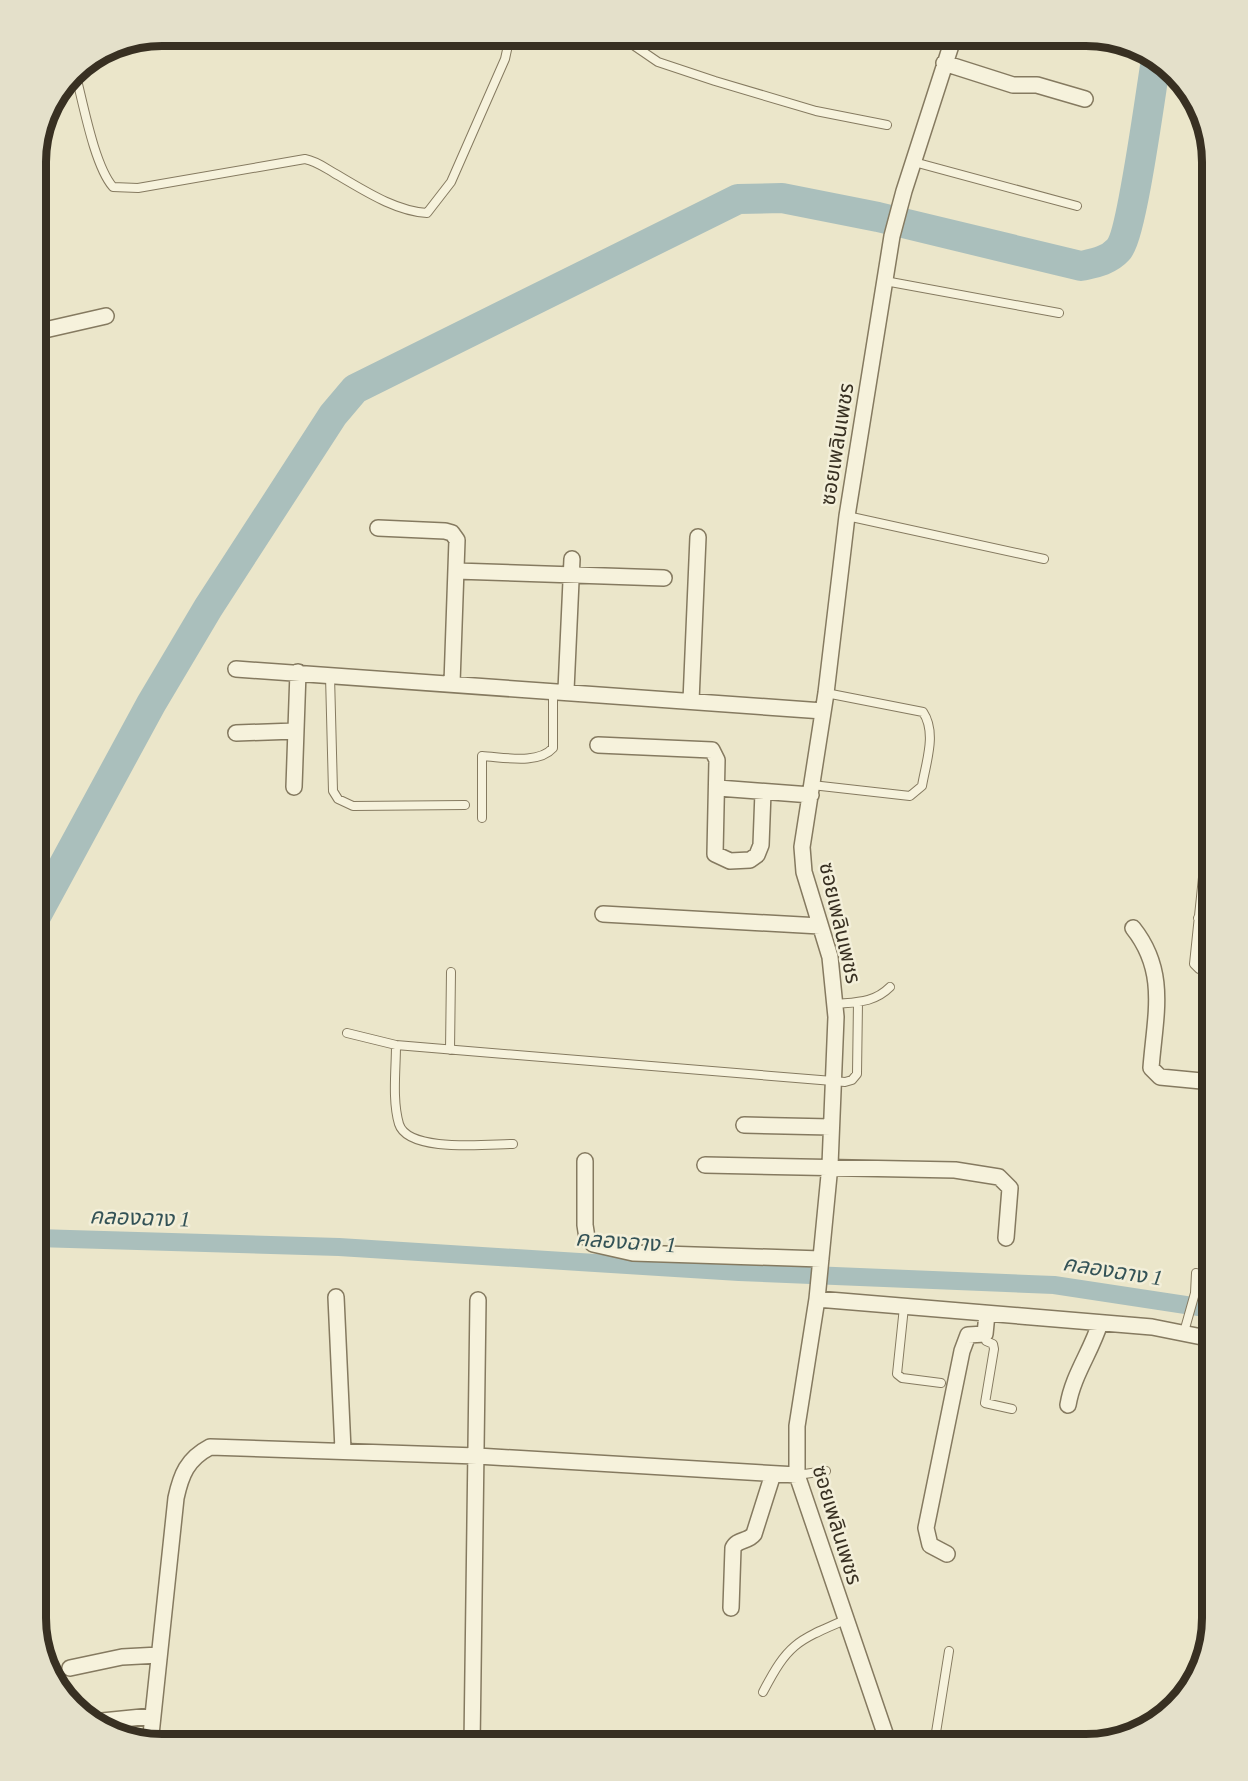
<svg xmlns="http://www.w3.org/2000/svg" width="1248" height="1781" viewBox="0 0 1248 1781" font-family="'Times New Roman','Noto Sans Thai',serif">
<style>
.lines{fill:none;stroke-linecap:round;stroke-linejoin:round}
.canal{stroke:#aabfbc;stroke-width:18}
.river{stroke:#aabfbc;stroke-width:30}
.service-casing{stroke:#857a60;stroke-width:10}
.minor-casing{stroke:#857a60;stroke-width:18}
.service{stroke:#f6f2dc;stroke-width:8}
.minor{stroke:#f6f2dc;stroke-width:15}
.labels{text-anchor:middle;stroke-width:5;stroke-linejoin:round;paint-order:stroke}
.street-label{font-size:21px;fill:#383022;stroke:#f3efd9}
.water-label{font-size:22px;font-style:italic;fill:#335256;stroke:#f3efd9}
.rim{fill:none;stroke:#383022;stroke-width:8}
</style>
<rect width="100%" height="100%" fill="#ebe6ca"/>
<g class="lines">
<path class="canal" d="M36 1238 339 1247 739 1272 1054 1285 1212 1309"/>
<path class="river" d="M36 916 151 704 208 608 333 415 355 389 738 199 782 198 878 217 1081 266C1094 263 1108 261 1118 250 1132 236 1151 89 1156 60"/>
<g class="service-casing">
<path id="service" d="M620 36 658 62 715 81 816 111 887 125
M75 72C83 102 94 165 113 187L138 188 305 159C316 161 324 167 334 173 362 189 394 211 427 213L451 182 505 59 510 36
M914 162 1077 206
M885 281 1059 313
M847 516 1044 559
M330 676 333 791 338 799 353 806 465 805
M812 785 910 796 922 786C926 762 937 733 923 712L826 693
M482 818V756C503 757 538 765 553 748V691
M1198 918 1212 920
M1212 971 1199 969 1194 964 1212 791
M836 1004C856 1002 874 1003 890 987
M347 1033 396 1045 845 1082 852 1080 857 1074 858 1002
M396 1045C396 1070 392 1100 399 1124 408 1153 488 1144 513 1144
M450 1050 451 972
M1210 1199H1212
M904 1307 897 1374 902 1378 941 1383
M1184 1332 1195 1293 1196 1273
M985 1334 986 1341 993 1344 994 1349 985 1403 1012 1409
M797 1475 826 1471
M763 1692C788 1644 796 1641 845 1620
M150 1741 186 1745
M934 1745 949 1651"/>
</g>
<g class="minor-casing">
<path id="minor" d="M944 63 1013 85H1037L1085 99
M36 332 106 316
M378 528 445 531 452 533 457 540 452 683
M456 571 664 578
M236 669 823 711
M566 690 572 559
M691 701 698 537
M236 733 295 731
M598 745 712 750 717 760 715 854 730 861 750 860 757 855 761 845 763 792
M294 787 298 672
M718 788 811 795
M603 914 820 926
M1133 928C1168 972 1155 1015 1151 1068L1160 1077 1212 1082
M744 1125 831 1127
M585 1161V1225L587 1238 593 1244 633 1253 821 1259
M705 1165 955 1170 999 1177 1010 1188 1006 1238
M336 1297 343 1450
M817 1299 1152 1327 1212 1339
M1068 1405C1073 1375 1091 1352 1100 1323
M947 1554 930 1545 926 1528 962 1351 968 1335 985 1334 987 1314
M731 1608 733 1548C737 1539 748 1542 754 1534L773 1474
M70 1668 122 1657 159 1655
M92 1722 152 1716
M150 1744 176 1498C181 1475 187 1459 210 1447L477 1456 797 1475
M472 1745 478 1300
M889 1745 797 1475V1426L817 1299 830 1165 836 1017 830 957 804 872 802 847 826 693 847 516 892 236 904 191 954 36"/>
</g>
<use href="#service" class="service"/>
<use href="#minor" class="minor"/>
</g>
<g class="labels">
<g class="street-label">
<text transform="translate(837 444) rotate(-81)" y="7">ซอยเพลินเพชร</text>
<text transform="translate(840 923) rotate(77)" y="7">ซอยเพลินเพชร</text>
<text transform="translate(837 1525) rotate(73)" y="7">ซอยเพลินเพชร</text>
</g>
<g class="water-label">
<text transform="translate(140 1217) rotate(2)" y="8">คลองฉาง 1</text>
<text transform="translate(626 1241) rotate(4)" y="8">คลองฉาง 1</text>
<text transform="translate(1113 1270) rotate(9)" y="8">คลองฉาง 1</text>
</g>
</g>
<path d="M0 0H1248V1781H0ZM162 46H1086A116 116 0 0 1 1202 162V1618A116 116 0 0 1 1086 1734H162A116 116 0 0 1 46 1618V162A116 116 0 0 1 162 46Z" fill="#e4e0ca" fill-rule="evenodd"/>
<path class="rim" d="M162 46H1086A116 116 0 0 1 1202 162V1618A116 116 0 0 1 1086 1734H162A116 116 0 0 1 46 1618V162A116 116 0 0 1 162 46Z"/>
</svg>
